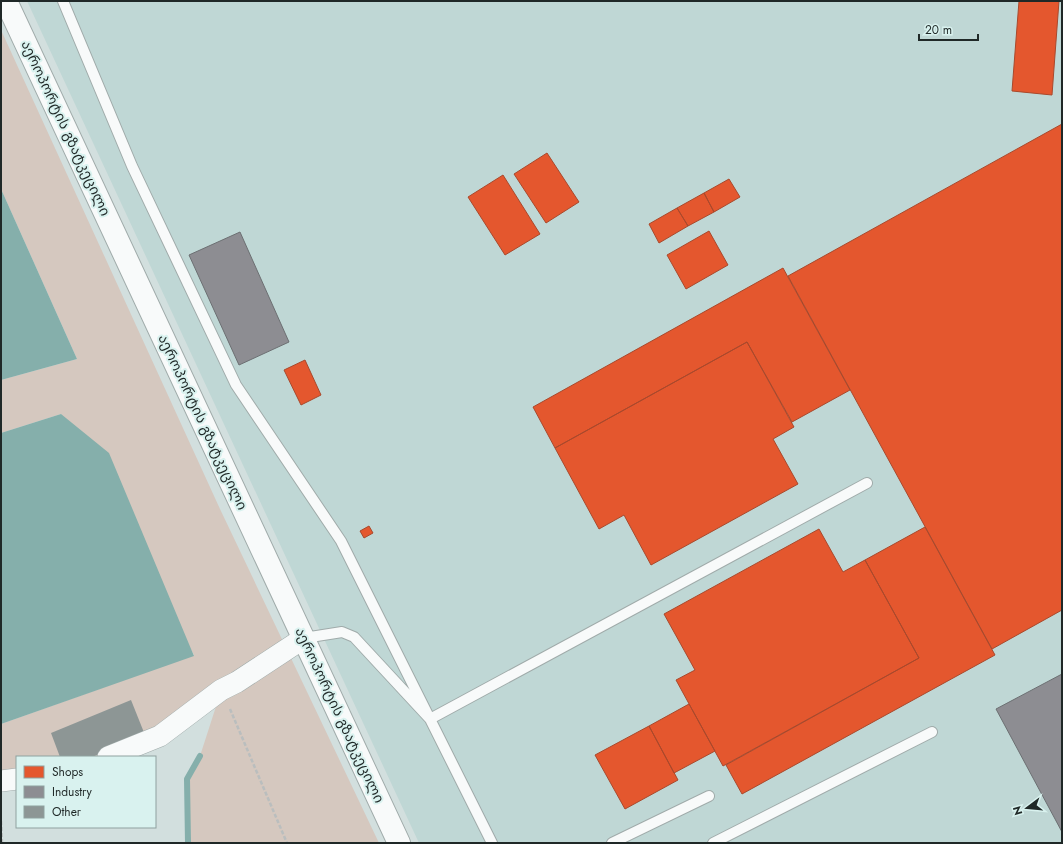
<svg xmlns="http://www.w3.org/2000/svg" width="1063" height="844" viewBox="0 0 1063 844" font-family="Jost,'Noto Sans Georgian',sans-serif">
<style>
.built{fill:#bfd7d5}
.green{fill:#d5c8bf}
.water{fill:#85afab}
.shops{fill:#e4572e;stroke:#a9492c}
.industry{fill:#8d8d92;stroke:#6c6f72}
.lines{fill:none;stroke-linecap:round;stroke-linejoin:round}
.stream{stroke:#85afab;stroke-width:6}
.building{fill:#8d9695}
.service-casing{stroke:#a0abaa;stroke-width:12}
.minor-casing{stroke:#a0abaa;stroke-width:22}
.trunk-casing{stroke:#a0abaa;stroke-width:24}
.path{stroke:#babebe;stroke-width:2.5;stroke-dasharray:4 2;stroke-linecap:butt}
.service{stroke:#f8fafa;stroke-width:10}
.minor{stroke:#f8fafa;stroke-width:21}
.trunk{stroke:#f8fafa;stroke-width:22}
.labels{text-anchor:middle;stroke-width:4;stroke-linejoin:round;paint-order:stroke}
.street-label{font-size:14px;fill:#1f2827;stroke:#d9f2ef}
</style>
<rect width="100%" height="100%" fill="#d2dfde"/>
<path class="built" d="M27 1H1062V843H419Z"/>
<path class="green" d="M1 30 220 509 379 843H188L187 779 200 756 221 691 108 757H17V779L1 781V724L194 655 61 414 1 433V380L77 359 1 189Z"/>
<path class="water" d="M1 189 77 359 1 380Z
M61 414 109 453 194 656 1 724V433Z"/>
<path class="shops" d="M1019 1H1059L1052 95 1012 91Z
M1062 124V610L992 649 788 276Z
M547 153 579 202 546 223 514 174Z
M503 175 540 234 505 255 468 197Z
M729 179 740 197 714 212 704 193Z
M704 193 714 212 688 226 677 208Z
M677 208 688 226 659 243 649 224Z
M709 231 728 265 686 289 667 255Z
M783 268 850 390 792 422 747 342 555 448 533 407Z
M747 342 794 427 773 439 798 484 651 565 624 515 599 529 555 448Z
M305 360 321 395 301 405 284 370Z
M369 526 373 533 364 538 360 531Z
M925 527 995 655 742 794 726 765 919 658 865 560Z
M819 529 843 572 865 560 919 658 723 766 676 680 695 670 664 614Z
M689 704 715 751 674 773 649 726Z
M649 726 678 780 625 809 595 755Z"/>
<path class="industry" d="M240 232 289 342 239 365 189 255Z
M1062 674V832L996 709Z"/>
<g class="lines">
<path class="stream" d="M188 843 187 779 200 756"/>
</g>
<path class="building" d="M131 700 145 735 92 757H60L51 733Z"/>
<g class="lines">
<g class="service-casing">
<path id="service" d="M63 1 132 166 236 385 341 541 492 843
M304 638 342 632 354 637 430 719 867 483
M612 843 709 796
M713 843 932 732"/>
</g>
<g class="minor-casing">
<path id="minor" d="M108 757 160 736 221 690 237 682 304 638
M1 781 17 779"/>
</g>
<g class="trunk-casing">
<path id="trunk" d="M6 1 399 843"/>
</g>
<path class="path" d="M230 709 287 843
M1 821 2 843"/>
<use href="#service" class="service"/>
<use href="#minor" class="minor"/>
<use href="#trunk" class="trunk"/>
</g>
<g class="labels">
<g class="street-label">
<text transform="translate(66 128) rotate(65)" y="5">აეროპორტის გზატკეცილი</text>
<text transform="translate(203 422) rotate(65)" y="5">აეროპორტის გზატკეცილი</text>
<text transform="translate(340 715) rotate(65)" y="5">აეროპორტის გზატკეცილი</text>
</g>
</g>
<rect width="1063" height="844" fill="none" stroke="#1f2827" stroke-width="4"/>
<rect x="16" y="756" width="140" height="72" fill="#d9f2ef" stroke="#8fa19f"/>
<rect x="24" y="766" width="20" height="12" fill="#e4572e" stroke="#8fa19f"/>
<text x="52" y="776" font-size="12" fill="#1f2827">Shops</text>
<rect x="24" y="786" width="20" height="12" fill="#8d8d92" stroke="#8fa19f"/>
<text x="52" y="796" font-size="12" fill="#1f2827">Industry</text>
<rect x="24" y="806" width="20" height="12" fill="#8d9695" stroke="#8fa19f"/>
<text x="52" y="816" font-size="12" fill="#1f2827">Other</text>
<g transform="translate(1027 808) rotate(254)" stroke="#d9f2ef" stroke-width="3" paint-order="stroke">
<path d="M0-3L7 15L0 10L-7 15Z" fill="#1f2827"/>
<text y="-6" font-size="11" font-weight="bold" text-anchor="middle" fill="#1f2827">N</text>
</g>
<path d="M919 34v6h59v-6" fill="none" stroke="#1f2827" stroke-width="2"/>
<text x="925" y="34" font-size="12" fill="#1f2827" stroke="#d9f2ef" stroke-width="3" paint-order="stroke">20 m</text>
</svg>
